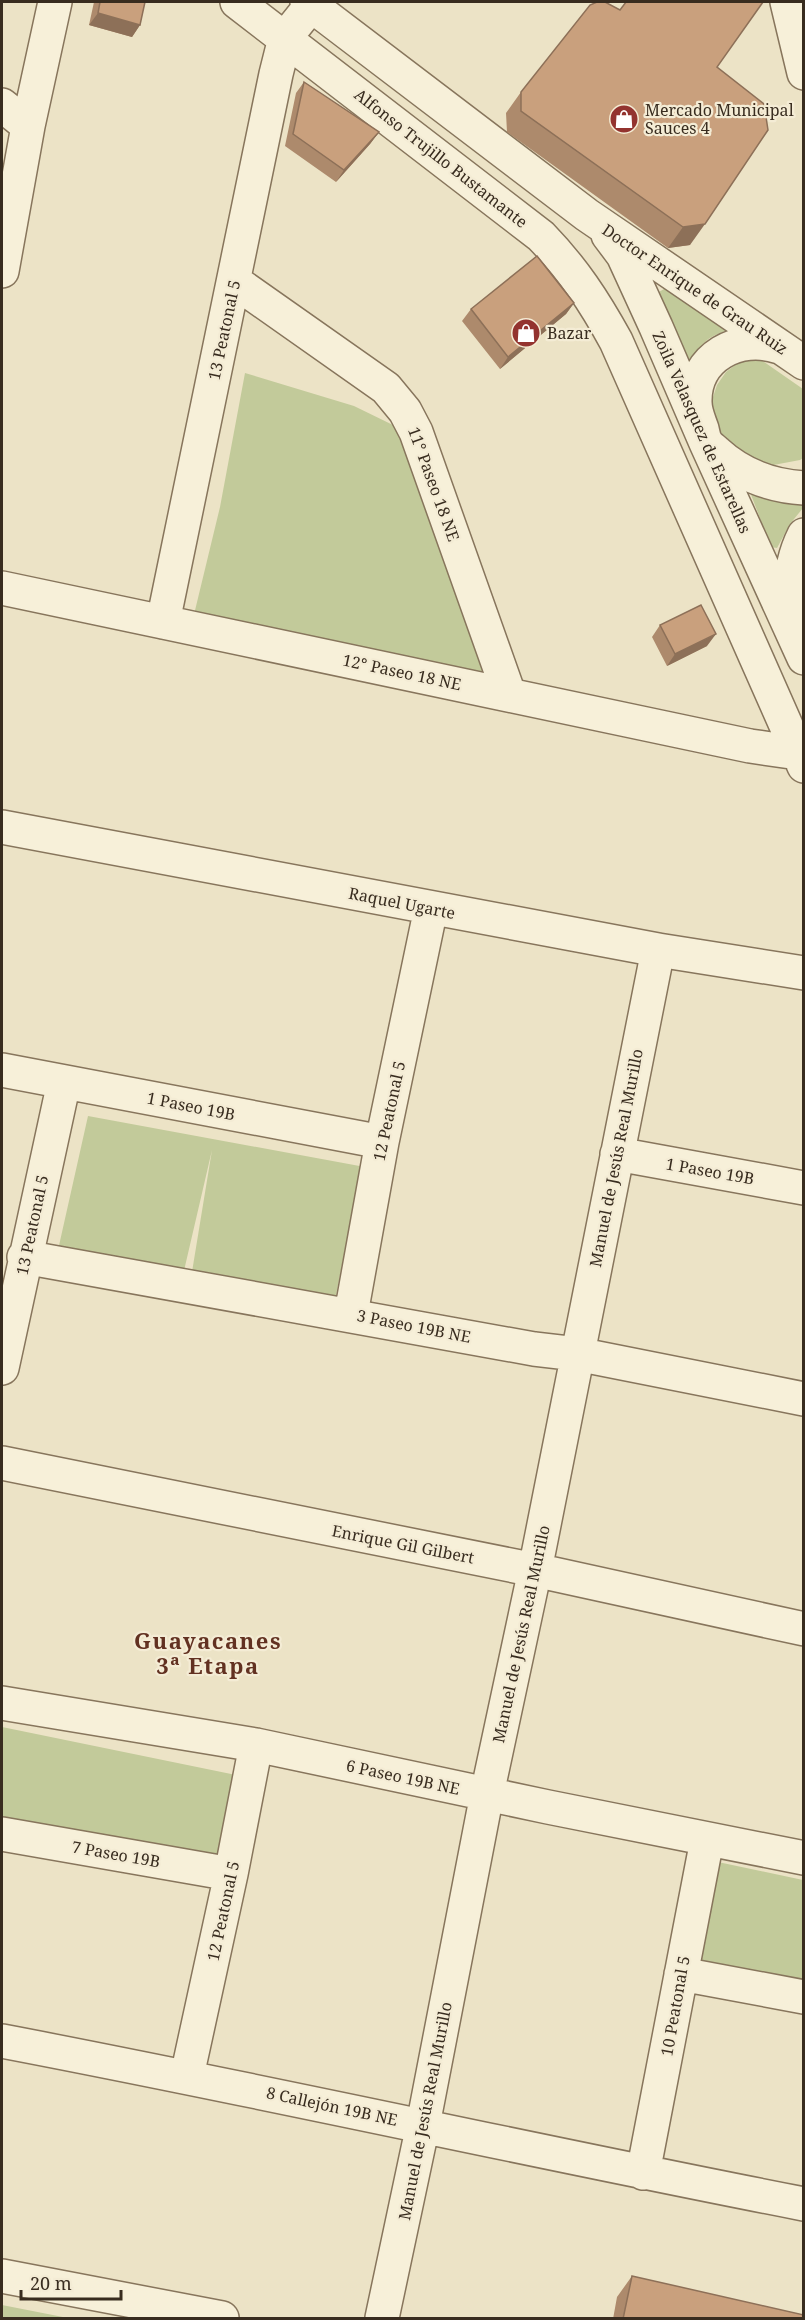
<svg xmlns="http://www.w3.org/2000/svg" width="805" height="2320" viewBox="0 0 805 2320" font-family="'Noto Serif',serif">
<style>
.green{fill:#c2ca9a}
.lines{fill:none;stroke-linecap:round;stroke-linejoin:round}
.minor-casing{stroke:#87755c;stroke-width:36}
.minor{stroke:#f7f0d9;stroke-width:33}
.wall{fill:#ad8a6c}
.shaded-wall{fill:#8d7058}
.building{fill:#c9a07d;stroke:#8d7058;stroke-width:1.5}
.labels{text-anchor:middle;stroke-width:4.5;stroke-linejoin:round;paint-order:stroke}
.poi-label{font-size:16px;fill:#382c1f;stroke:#f4ecd5;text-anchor:start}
.street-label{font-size:16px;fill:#382c1f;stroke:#f4ecd5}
.district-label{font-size:22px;font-weight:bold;letter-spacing:1.5px;fill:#623121;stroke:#f4ecd5}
</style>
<rect width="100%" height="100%" fill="#ece3c6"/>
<path class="green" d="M669 286 729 330C706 337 701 343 691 365L659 292Z
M757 357 803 389V458L800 460 768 466 751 461 720 436 713 418 711 403 717 385 726 372 738 363Z
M245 373 354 406 395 426 492 682 191 627 220 507Z
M750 492 803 501V508L790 524 777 548 771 547Z
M88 1116 365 1167 352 1214 334 1305 191 1278 212 1150 183 1275 58 1250Z
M2 1727 236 1775 219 1864 2 1821Z
M718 1862 803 1880V1981L698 1960Z
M2 2305 68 2318H2Z"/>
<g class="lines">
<g class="minor-casing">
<path id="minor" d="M237 2 541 236C573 269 594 301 616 341L804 766
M307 2 587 215 804 363
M787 2 804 73
M2 105 28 126
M608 235 623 255 656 327 706 443 804 658
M2 271 28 126 55 2
M234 281 386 388 405 411 416 432 509 694
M779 347C739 333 694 357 695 402 695 412 699 420 702 429 703 433 704 439 706 442 708 446 713 449 716 452 740 474 771 486 804 488
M2 588 750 746 798 753 804 752
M793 620C788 590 790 563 804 535
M163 622 276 74 285 38 314 2
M2 827 658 950 804 973
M2 1070 382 1142
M617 1154 804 1188
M24 1257 534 1349 577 1354 804 1399
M351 1314 382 1142 431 908
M2 1368 64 1082
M2 1463 535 1570 804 1629
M2 1703 256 1745 548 1807 804 1858
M2 1834 231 1874
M681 1974 804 1997
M2 2041C270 2092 536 2152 804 2204
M187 2076 231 1874 256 1745
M643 2173 707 1840
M2 2276 222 2318
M382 2318 423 2125 487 1794 535 1570 658 950"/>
</g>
<use href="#minor" class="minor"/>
</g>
<path class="wall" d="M94 2H145L140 25 132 37 89 25Z
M717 67 690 245 668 248 507 132 506 113 521 92Z
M304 82 379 132 370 144 336 182 285 146 296 93Z
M574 303 566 314 500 369 462 321 471 309Z
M660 625 707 646 667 666 652 637Z
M632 2276 804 2319H613L617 2297Z"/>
<path class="shaded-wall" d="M98 13 140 25 132 37 89 25Z
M379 132 370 144 336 182 344 170Z
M705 224 690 245 668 248 683 227Z
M574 303 566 314 500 369 508 357Z
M716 634 707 646 667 666 675 654Z"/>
<path class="building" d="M100 2H145L140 25 98 13Z
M597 2H605L620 10 626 2H763L717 67 764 104 768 130 705 224 683 227 521 111V92L590 5Z
M304 82 379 132 344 170 293 134Z
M537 256 574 303 508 357 471 309Z
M701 605 716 634 675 654 660 625Z
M632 2276 804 2315V2319H623Z"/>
<defs>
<g id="shop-disc" transform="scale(1.5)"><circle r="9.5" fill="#93332f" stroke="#f4ecd5"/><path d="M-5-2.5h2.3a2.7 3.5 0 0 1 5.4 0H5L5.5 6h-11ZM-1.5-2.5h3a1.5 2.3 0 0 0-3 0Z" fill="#fff"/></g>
</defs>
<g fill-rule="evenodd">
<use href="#shop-disc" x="624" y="119"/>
<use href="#shop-disc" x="526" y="333"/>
</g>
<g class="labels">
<g class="poi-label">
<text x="645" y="116">Mercado Municipal<tspan x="645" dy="18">Sauces 4</tspan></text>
<text x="547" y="339">Bazar</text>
</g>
<g class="street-label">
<text transform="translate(441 158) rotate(38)" y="6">Alfonso Trujillo Bustamante</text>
<text transform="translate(695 289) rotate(34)" y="6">Doctor Enrique de Grau Ruiz</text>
<text transform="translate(224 330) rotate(-78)" y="6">13 Peatonal 5</text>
<text transform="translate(702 432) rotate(66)" y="6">Zoila Velasquez de Estarellas</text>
<text transform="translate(434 484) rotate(70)" y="6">11° Paseo 18 NE</text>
<text transform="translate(402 672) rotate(12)" y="6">12° Paseo 18 NE</text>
<text transform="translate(402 903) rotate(11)" y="6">Raquel Ugarte</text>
<text transform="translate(191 1106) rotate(11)" y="6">1 Paseo 19B</text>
<text transform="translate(389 1111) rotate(-78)" y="6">12 Peatonal 5</text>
<text transform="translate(616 1158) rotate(-79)" y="6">Manuel de Jesús Real Murillo</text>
<text transform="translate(710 1171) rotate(10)" y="6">1 Paseo 19B</text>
<text transform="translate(32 1225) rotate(-78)" y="6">13 Peatonal 5</text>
<text transform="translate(414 1326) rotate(11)" y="6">3 Paseo 19B NE</text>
<text transform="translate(403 1544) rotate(11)" y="6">Enrique Gil Gilbert</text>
<text transform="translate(521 1634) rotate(-78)" y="6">Manuel de Jesús Real Murillo</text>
<text transform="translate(403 1777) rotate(12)" y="6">6 Paseo 19B NE</text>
<text transform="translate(116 1854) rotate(10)" y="6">7 Paseo 19B</text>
<text transform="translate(223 1911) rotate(-78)" y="6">12 Peatonal 5</text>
<text transform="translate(675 2006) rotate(-80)" y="6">10 Peatonal 5</text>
<text transform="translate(332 2106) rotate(12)" y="6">8 Callejón 19B NE</text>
<text transform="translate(425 2111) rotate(-79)" y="6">Manuel de Jesús Real Murillo</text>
</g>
<g class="district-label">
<text x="208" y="1649">Guayacanes<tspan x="208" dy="25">3ª Etapa</tspan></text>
</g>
</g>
<rect width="805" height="2320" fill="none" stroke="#382c1f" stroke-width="6"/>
<path d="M21 2290v9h100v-9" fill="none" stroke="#382c1f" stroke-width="3"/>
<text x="30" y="2290" font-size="18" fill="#382c1f" stroke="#f4ecd5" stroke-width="4.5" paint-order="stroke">20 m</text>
</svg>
